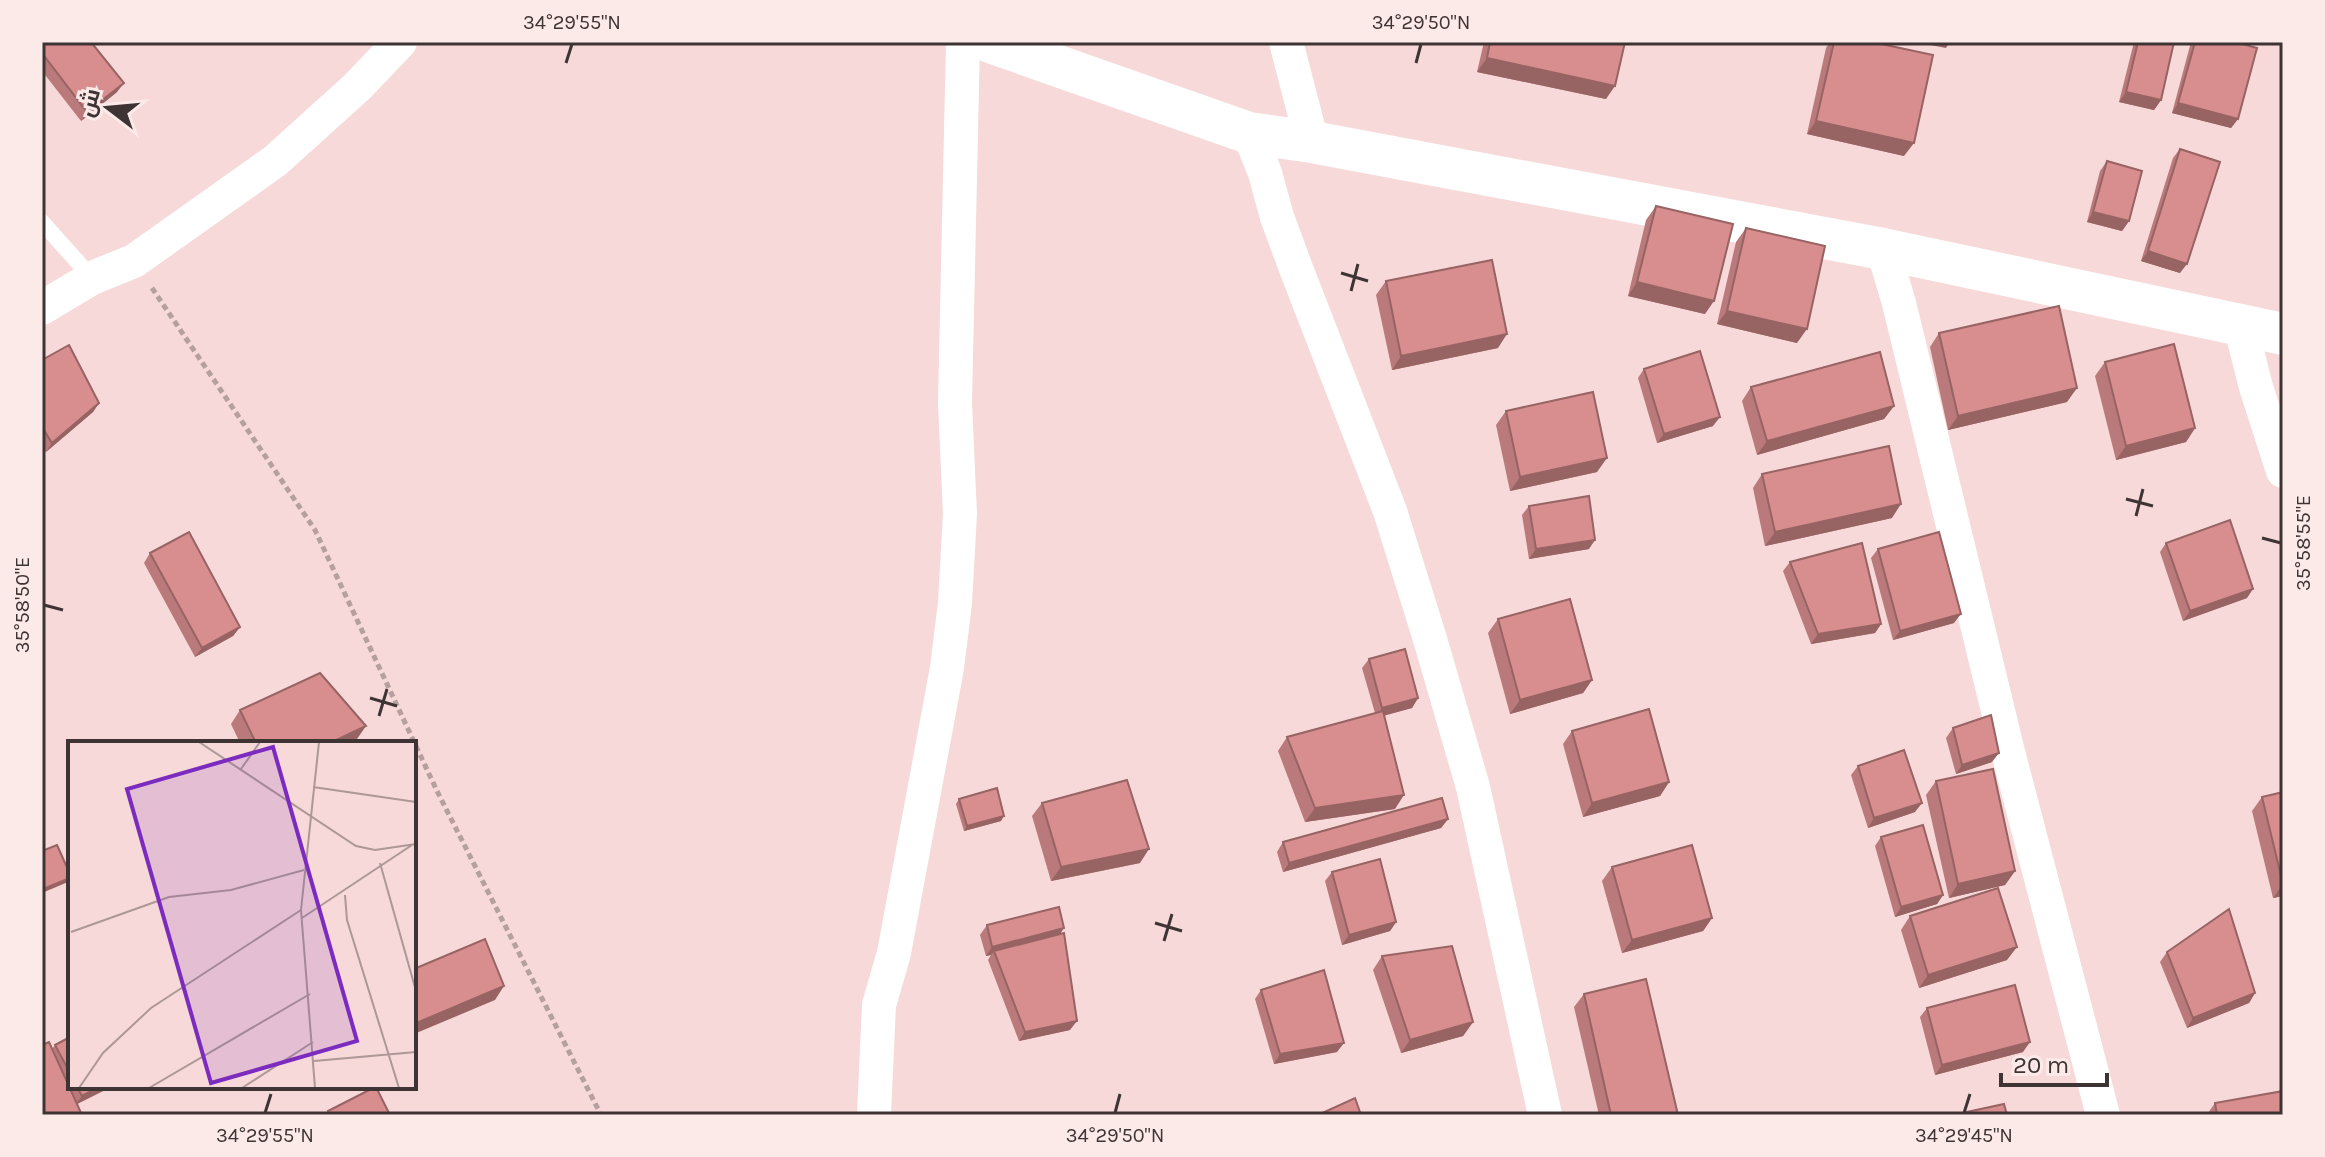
<svg xmlns="http://www.w3.org/2000/svg" width="2325" height="1157" viewBox="0 0 2325 1157" font-family="Karla,Cairo,sans-serif">
<style>
.lines{fill:none;stroke-linecap:round;stroke-linejoin:round}
.path{stroke:#b69f9f;stroke-width:5;stroke-dasharray:6 4;stroke-linecap:butt}
.service{stroke:#fff;stroke-width:16}
.minor{stroke:#fff;stroke-width:34}
.tertiary{stroke:#fff;stroke-width:42}
.wall{fill:#ba797a}
.shaded-wall{fill:#976363}
.building{fill:#d88d8e;stroke:#976363;stroke-width:2}
.ticks{fill:none;stroke:#3f3434;stroke-width:3}
.inset-road{fill:none;stroke:#ad9797;stroke-width:2}
.view{fill:#7b2cbf;fill-opacity:0.15;stroke:#7b2cbf;stroke-width:4}
.inset-edge{fill:none;stroke:#3f3434;stroke-width:4}
.neatline{fill:none;stroke:#3f3434;stroke-width:3}
.ticks-label{font-size:20px;text-anchor:middle;fill:#3f3434}
</style>
<rect width="100%" height="100%" fill="#f7d9d9"/>
<g class="lines">
<path class="path" d="M152 288 315 530 437 791 601 1115"/>
<path class="service" d="M42 222 92 278"/>
<path class="minor" d="M1286 42 1312 142
M1249 133 1265 173 1277 217 1297 271 1390 511 1430 639 1473 787 1545 1115
M1883 249 1899 303 2008 752 2103 1115
M42 308 92 278 134 261 275 161 357 87 400 42
M2240 324 2256 387 2283 471
M874 1115 879 1005 894 953 947 668 955 603 960 514 955 403 963 42"/>
<path class="tertiary" d="M990 42 1249 133 1312 142 1883 249 2283 334"/>
</g>
<path class="wall" d="M42 42 117 92 81 121 42 71Z
M1484 42H1625L1606 99 1477 72Z
M1830 42H1872L1904 156 1807 134 1826 48Z
M2134 42H2174L2161 100 2154 110 2119 102Z
M2191 42H2235L2238 119 2231 128 2172 113Z
M2180 149V273L2141 261 2173 158Z
M2107 161 2129 221 2122 231 2087 222 2100 171Z
M1656 206 1705 314 1628 296 1646 220Z
M1746 228 1797 343 1717 324 1736 242Z
M1386 281 1498 348 1392 370 1376 295Z
M1939 333 2067 402 1948 430 1930 347Z
M42 360 99 403 93 412 46 452 42 447Z
M2105 362 2195 428 2186 442 2116 460 2095 376Z
M1644 369 1713 426 1657 443 1638 378Z
M1751 387 1894 406 1884 419 1757 455 1742 401Z
M1506 411 1597 472 1510 491 1496 425Z
M1762 474 1892 518 1765 546 1753 488Z
M1529 506 1589 549 1529 559 1522 515Z
M2166 543 2247 598 2183 621 2160 552Z
M1878 549 1954 623 1893 640 1871 558Z
M150 553 240 627 233 636 195 657 144 563Z
M1790 562 1881 624 1875 633 1811 644 1783 571Z
M1498 619 1592 680 1583 693 1510 714 1488 633Z
M1369 659 1418 698 1412 708 1384 715 1395 809 1305 822 1278 751 1287 737 1375 713 1362 668Z
M240 710 357 739 349 743H240L231 724Z
M1953 728 1992 762 1956 774 1946 738Z
M1572 731 1669 782 1660 796 1583 817 1563 744Z
M1858 766 1915 812 1868 828 1851 775Z
M1936 781 2015 871 2005 885 1949 898 1926 795Z
M2283 792V896L2273 898 2252 811 2262 797Z
M959 799 1001 821 964 831 956 804Z
M1042 803 1140 863 1051 881 1032 816Z
M1448 819 1441 828 1283 872 1277 852 1283 842Z
M1881 837 1943 895 1937 904 1895 917 1875 846Z
M1612 867 1712 918 1703 931 1622 953 1602 881Z
M1332 872 1396 922 1390 931 1342 945 1325 881Z
M1910 916 2007 960 1919 988 1901 930Z
M987 925 1060 934 1070 1030 1019 1041 988 960 991 955 986 956 980 935Z
M2167 952 2255 993 2249 1003 2187 1028 2160 962Z
M1382 956 1473 1022 1463 1036 1401 1053 1373 970Z
M1261 990 1337 1052 1274 1064 1255 999Z
M1584 994 1678 1115H1599L1574 1007Z
M1927 1008 2023 1052 1935 1075 1920 1017Z
M70 1037V1087H111L77 1104 52 1049 55 1045Z
M2215 1103 2283 1115H2208V1113Z"/>
<path class="shaded-wall" d="M1921 42H1944L1949 43 1946 48 1920 43Z
M1487 58 1615 86 1606 99 1477 72Z
M124 83 117 92 81 121 87 112Z
M2126 92 2161 100 2154 110 2119 102Z
M2178 103 2238 119 2231 128 2172 113Z
M1816 121 1914 143 1904 156 1807 134Z
M2093 212 2129 221 2122 231 2087 222Z
M2148 251 2187 264 2180 273 2141 261Z
M1637 282 1714 301 1705 314 1628 296Z
M1727 311 1807 329 1797 343 1717 324Z
M1507 334 1498 348 1392 370 1401 356Z
M2077 388 2067 402 1948 430 1958 416Z
M99 403 93 412 46 452 52 443Z
M1894 406 1884 419 1757 455 1767 441Z
M1720 417 1713 426 1657 443 1664 434Z
M2195 428 2186 442 2116 460 2126 446Z
M1607 458 1597 472 1510 491 1520 477Z
M1901 504 1892 518 1765 546 1775 532Z
M1595 540 1589 549 1529 559 1536 549Z
M2253 589 2247 598 2183 621 2190 611Z
M1961 614 1954 623 1893 640 1900 631Z
M1881 624 1875 633 1811 644 1818 634Z
M240 627 233 636 195 657 202 648Z
M1592 680 1583 693 1510 714 1520 700Z
M1418 698 1412 708 1376 718 1382 708Z
M366 726 357 739 349 743H330Z
M1999 753 1992 762 1956 774 1962 765Z
M1669 782 1660 796 1583 817 1592 803Z
M1404 795 1395 809 1305 822 1315 808Z
M1922 803 1915 812 1868 828 1874 818Z
M1004 816 1001 821 964 831 967 826Z
M1448 819 1441 828 1283 872 1289 863Z
M1149 849 1140 863 1051 881 1061 867Z
M2015 871 2005 885 1949 898 1958 884Z
M70 878 68 882 42 893 43 889Z
M2283 884V896L2273 898Z
M1943 895 1937 904 1895 917 1901 907Z
M1712 918 1703 931 1622 953 1632 940Z
M1396 922 1390 931 1342 945 1349 935Z
M1064 928 1058 937 994 951 991 955 986 956 992 947Z
M2017 947 2007 960 1919 988 1928 975Z
M504 986 495 1000 414 1034V1024Z
M2255 993 2249 1003 2187 1028 2193 1018Z
M1077 1021 1070 1030 1019 1041 1025 1032Z
M1473 1022 1463 1036 1401 1053 1410 1040Z
M2030 1042 2023 1052 1935 1075 1942 1065Z
M1344 1043 1337 1052 1274 1064 1280 1054Z
M99 1087H111L75 1105 82 1096Z"/>
<path class="building" d="M42 42H91L124 83 87 112 42 53Z
M1490 42H1625L1615 86 1487 58Z
M1834 42H1872L1933 55 1914 143 1816 121Z
M2138 42H2174L2161 100 2126 92Z
M2195 42H2235L2257 48 2238 119 2178 103Z
M2180 149 2220 162 2187 264 2148 251Z
M2107 161 2142 171 2129 221 2093 212Z
M1656 206 1733 224 1714 301 1637 282Z
M1746 228 1825 246 1807 329 1727 311Z
M1492 260 1507 334 1401 356 1386 281Z
M2059 306 2077 388 1958 416 1939 333Z
M2174 344 2195 428 2126 446 2105 362Z
M69 345 99 403 52 443 42 427V360Z
M1700 351 1720 417 1664 434 1644 369Z
M1880 352 1894 406 1767 441 1751 387Z
M1593 392 1607 458 1520 477 1506 411Z
M1889 446 1901 504 1775 532 1762 474Z
M1589 496 1595 540 1536 549 1529 506Z
M2230 520 2253 589 2190 611 2166 543Z
M189 532 240 627 202 648 150 553Z
M1939 532 1961 614 1900 631 1878 549Z
M1862 543 1881 624 1818 634 1790 562Z
M1570 599 1592 680 1520 700 1498 619Z
M1405 649 1418 698 1382 708 1369 659Z
M320 673 366 726 330 743H256L240 710Z
M1649 709 1669 782 1592 803 1572 731Z
M1383 711 1404 795 1315 808 1287 737Z
M1991 715 1999 753 1962 765 1953 728Z
M1904 750 1922 803 1874 818 1858 766Z
M1993 769 2015 871 1958 884 1936 781Z
M1127 780 1149 849 1061 867 1042 803Z
M997 788 1004 816 967 826 959 799Z
M2283 792V884L2262 797Z
M1442 798 1448 819 1289 863 1283 842Z
M1923 825 1943 895 1901 907 1881 837Z
M57 845 70 874V878L43 889 42 886V851Z
M1692 845 1712 918 1632 940 1612 867Z
M1380 859 1396 922 1349 935 1332 872Z
M1998 888 2017 947 1928 975 1910 916Z
M1059 907 1064 928 992 947 987 925Z
M2229 909 2255 993 2193 1018 2167 952Z
M1064 933 1077 1021 1025 1032 994 951Z
M485 939 504 986 414 1024V969Z
M1452 946 1473 1022 1410 1040 1382 956Z
M1324 970 1344 1043 1280 1054 1261 990Z
M1646 979 1678 1115H1611L1584 994Z
M2015 985 2030 1042 1942 1065 1927 1008Z
M70 1037V1073L55 1045Z
M49 1042 82 1115H42V1045Z
M77 1087H99L82 1096Z
M375 1087H376L390 1115H330L328 1111Z
M2283 1091V1115H2217L2215 1103Z
M1355 1098 1361 1115H1318Z
M2004 1104 2007 1115H1953Z"/>
<path class="ticks" d="M566 63 572 44M1416 63 1421 44M1341 273 1368 281M1351 291 1358 264M2126 499 2153 506M2136 516 2143 489M2262 538 2281 543M44 605 63 610M370 698 397 706M379 716 387 689M1155 923 1182 931M1164 941 1172 914M265 1113 271 1094M1115 1113 1120 1094M1964 1113 1970 1094"/>
<g transform="translate(68 741)">
<rect width="348" height="348" fill="#f7d9d9"/>
<path class="inset-road" d="M131 1 288 105 307 109 348 103M173 28 192 1M245 46 348 61M312 122 348 250M277 154 279 179 331 347M234 177 344 104M3 191 101 156 163 149 236 129M246 320 348 311M11 347 35 312 83 267 233 169M81 347 242 253M174 347 245 301M247 347 233 169 251 1"/>
<path class="view" d="M205 6 289 300 143 342 59 48Z"/>
<rect width="348" height="348" class="inset-edge"/>
</g>
<rect width="2325" height="1157" fill="none" stroke="#fceae9" stroke-width="88"/>
<g transform="translate(108 108) rotate(286)" stroke="#fceae9" stroke-width="6" paint-order="stroke">
<path d="M0-6L14 30L0 20L-14 30Z" fill="#3f3434"/>
<text y="-12" font-size="22" font-weight="bold" text-anchor="middle" fill="#3f3434">ش</text>
</g>
<path d="M2001 1073v12h106v-12" fill="none" stroke="#3f3434" stroke-width="4"/>
<text x="2013" y="1073" font-size="24" fill="#3f3434" stroke="#fceae9" stroke-width="6" paint-order="stroke">20 m</text>
<rect x="44" y="44" width="2237" height="1069" class="neatline"/>
<g class="ticks-label">
<text x="572" y="29">34°29'55"N</text>
<text x="1421" y="29">34°29'50"N</text>
<text transform="translate(2303 543) rotate(-90)" y="7">35°58'55"E</text>
<text transform="translate(22 605) rotate(-90)" y="7">35°58'50"E</text>
<text x="265" y="1142">34°29'55"N</text>
<text x="1115" y="1142">34°29'50"N</text>
<text x="1964" y="1142">34°29'45"N</text>
</g>
</svg>
